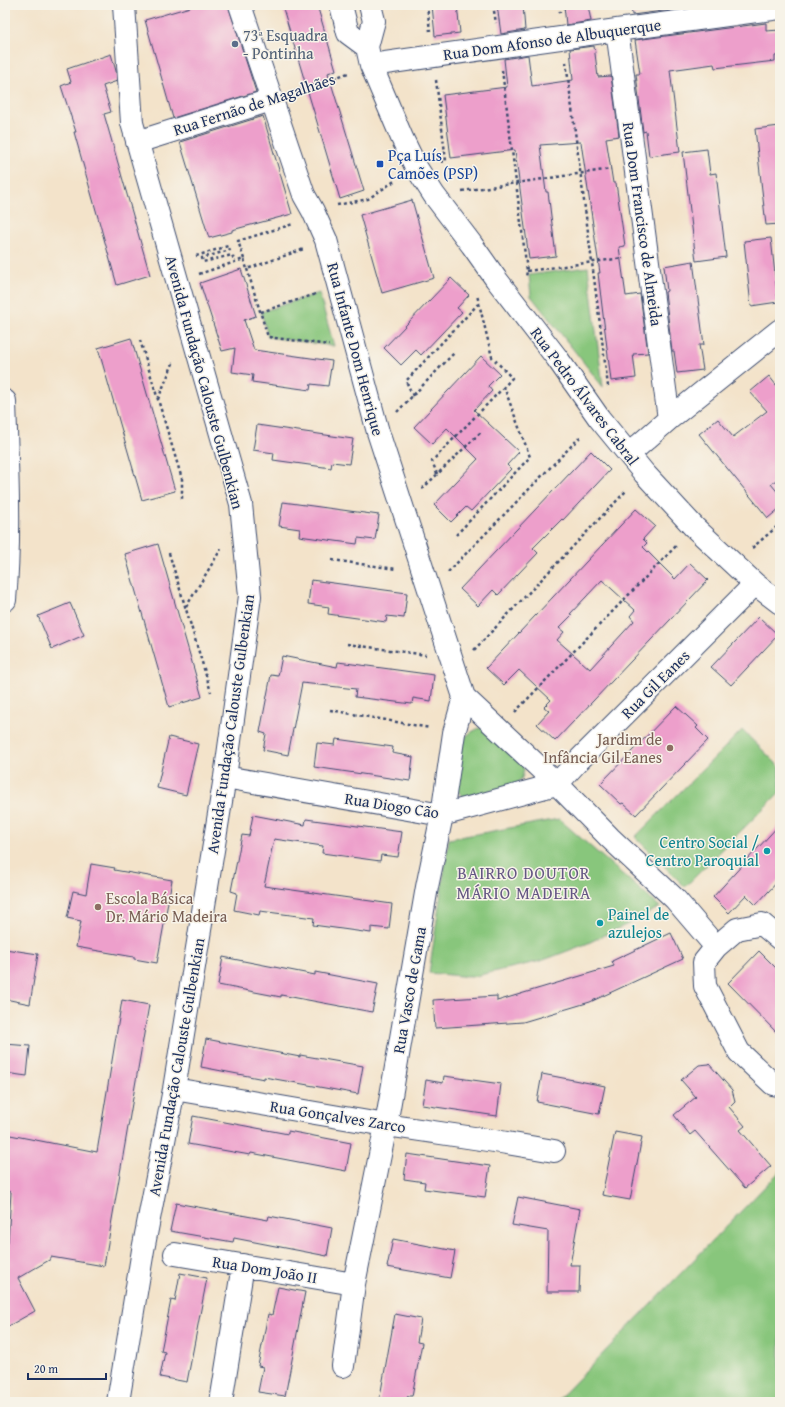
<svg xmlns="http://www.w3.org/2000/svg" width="785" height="1407" viewBox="0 0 785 1407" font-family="'Gentium Book Plus',serif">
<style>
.green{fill:#88c67c;stroke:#527a6d}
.building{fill:#ed9fcb;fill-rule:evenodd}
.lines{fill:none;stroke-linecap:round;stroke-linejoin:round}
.minor-casing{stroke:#3b4a6e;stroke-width:24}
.path{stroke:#3b4a6e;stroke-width:2.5;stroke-dasharray:3 3;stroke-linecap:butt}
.minor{stroke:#fff;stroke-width:22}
.service-dot{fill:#5c6f8a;stroke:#f7f3e8;stroke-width:1.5}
.transit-dot{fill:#1a4fb4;stroke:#f7f3e8;stroke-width:1.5}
.education-dot{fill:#8d6e63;stroke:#f7f3e8;stroke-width:1.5}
.culture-dot{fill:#0f9aa8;stroke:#f7f3e8;stroke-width:1.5}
.labels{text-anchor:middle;stroke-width:3;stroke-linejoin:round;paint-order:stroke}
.service-label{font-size:16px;fill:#4e5e75;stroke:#f7f3e8;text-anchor:start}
.street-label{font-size:16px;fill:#1b2f5e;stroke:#f7f3e8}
.transit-label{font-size:16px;fill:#164399;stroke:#f7f3e8;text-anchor:start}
.education-label{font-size:16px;fill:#785e54;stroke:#f7f3e8;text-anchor:end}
.culture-label{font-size:16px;fill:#0d838f;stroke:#f7f3e8;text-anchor:end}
.neighbourhood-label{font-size:17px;letter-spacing:1px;fill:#645684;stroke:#f7f3e8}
</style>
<rect width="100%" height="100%" fill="#f7f3e8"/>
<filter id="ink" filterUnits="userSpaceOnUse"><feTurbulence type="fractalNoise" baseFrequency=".025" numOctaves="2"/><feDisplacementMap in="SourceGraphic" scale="8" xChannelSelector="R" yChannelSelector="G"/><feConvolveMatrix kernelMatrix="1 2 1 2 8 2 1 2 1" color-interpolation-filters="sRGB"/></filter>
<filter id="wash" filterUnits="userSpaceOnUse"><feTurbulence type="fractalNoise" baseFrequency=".012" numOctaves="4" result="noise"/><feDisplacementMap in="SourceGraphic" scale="16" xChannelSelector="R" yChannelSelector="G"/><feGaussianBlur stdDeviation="0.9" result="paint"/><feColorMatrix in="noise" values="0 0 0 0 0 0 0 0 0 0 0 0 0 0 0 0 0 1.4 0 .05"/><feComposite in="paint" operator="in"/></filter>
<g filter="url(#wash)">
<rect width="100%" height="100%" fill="#f3e3ca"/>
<path class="green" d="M588 267 603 387 531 296 529 275Z
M319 293 334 346 268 337 261 312Z
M479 728 487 730 519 759 524 769 522 778 515 785 463 797 456 789 462 740 470 733Z
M742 730 780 767V792L685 887 635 837Z
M559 819 660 907 628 924 586 944 541 961 471 977 429 973 449 839Z
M780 1171V1402H556Z"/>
<g id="blocks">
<path class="building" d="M197 5H228L256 92 173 118 145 20Z
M282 5H317L336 70 328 73 364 191 340 199Z
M432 5H457L460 33 435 36Z
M497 5H523L525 30 501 34Z
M564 5H588L591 21 566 25Z
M631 5H709L632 15Z
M766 23V31L780 30V55L775 56V61L715 68 714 64 670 70 680 152 649 156 646 131 643 132 636 74H640L635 40Z
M594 46 598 77 611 76 619 136 606 138 613 183H616L625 246 619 247 626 296 640 294 648 353 633 354 636 378 611 381 598 273H600L581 142 540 145 546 192H548L556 256 529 259 515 150 451 158 443 95 507 87 504 59 528 55 532 86 573 80 570 49Z
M111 54 116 71 117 81 103 86 111 112 104 114 150 275 117 285 74 132H76L61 86 71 82 67 69Z
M263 116 292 214 232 230V232L209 238 180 142Z
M780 126V224L766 225 755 129Z
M707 149 710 174 716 173 726 257 696 261 683 152Z
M412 200 434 278 382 293 360 215Z
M771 238 778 302 751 306 744 241Z
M693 261 704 345H699L703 370 677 373 674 351H672L665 292 667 291 664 266Z
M241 269 256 316 244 320 254 350 332 361 328 386 311 384 310 390 252 382 253 375 232 372 235 348 222 351 200 283Z
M451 278 469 295 457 308 462 312 421 355 416 350 401 365 384 348Z
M131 338 175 491 142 500 98 348Z
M481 356 500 374 488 386 492 391 474 410 519 452 507 465 511 469 471 511 466 507 451 522 434 505 478 459 447 428 432 444 414 427Z
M769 376 780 390V477L771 484 780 495V508L768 518 699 434 718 419 733 437 767 411 750 392Z
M257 425 353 439 349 464 332 462 331 468 273 460 274 453 253 450Z
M591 451 610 470 563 520 562 519 533 548 538 553 498 595 493 590 478 606 460 589Z
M283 502 379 515 375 540 358 538 357 544 299 536 300 529 279 526Z
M636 509 655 526 643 539 647 543 643 547 675 579 690 563 708 580 555 741 537 724 549 711 544 707 551 700 519 670 504 685 486 668ZM602 580 635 610 630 616 634 621 590 669 557 640 564 632 559 628 572 615 570 614Z
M158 544 202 697 169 707 125 554Z
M311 580 407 593 404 618 387 616 386 622 328 614 329 607 308 604Z
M70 603 84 635 52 649 38 616Z
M759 617 778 635 731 685 711 667Z
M282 656 337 667 338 662 434 675 431 701 413 698 412 704 355 697 356 689 302 683 288 755 263 750 266 734 260 732 271 675 278 676Z
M676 706 698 726 696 728 708 740 636 815 623 803 621 804 600 784Z
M169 737 198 744 186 795 157 788Z
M336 739 393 747 392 753 413 757 410 781 314 767 317 743 335 745Z
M253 815 305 825 306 819 402 832 398 857 381 855 380 861 322 853 323 846 274 839 264 886 392 904 389 929 371 927V933L313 925 314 918 260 911 259 915 234 910 237 893 231 891 242 835 249 836Z
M780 824V879L756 905 746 895 729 913 713 897Z
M91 864 115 868 114 870 172 880 157 963 134 959V957L76 947 81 921 67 918 73 891 86 894Z
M671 933 683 959 590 1002 523 1022 435 1028 433 1000 497 996V1001L614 966 612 961Z
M5 949 38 954 30 1004 5 999Z
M759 951 780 972V1036L728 983Z
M223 957 315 975V972L378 984 372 1012 281 995V997L218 985Z
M122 1000 149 1005 104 1266 51 1257V1259L18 1278 35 1311 5 1328V1245L8 1243 11 1192 5 1190V1134L97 1152Z
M206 1039 300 1057V1055L363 1066 358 1094 264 1077V1079L201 1067Z
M5 1044 30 1046 27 1076 5 1073Z
M709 1064 732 1090 735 1101 729 1107 745 1126 740 1130 771 1166 745 1188 695 1131 690 1135 674 1115 696 1097 681 1080 699 1065Z
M542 1074 605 1086 599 1114 537 1102Z
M444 1076 501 1084 497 1116 422 1105 426 1080 443 1083Z
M193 1116 288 1134V1131L351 1143 346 1171 251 1153 250 1155 188 1144Z
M615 1132 642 1137 630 1200 602 1195Z
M407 1154 490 1166 485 1197 424 1189 425 1182 404 1179Z
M518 1197 580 1209 570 1265H580L579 1292H547L548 1231 512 1225Z
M176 1203 268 1220 269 1216 332 1228 327 1256 234 1238 233 1242 170 1231Z
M393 1239 455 1251 450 1278 387 1267Z
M180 1273 207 1278 187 1382 160 1377 165 1352 161 1351 171 1300 175 1301Z
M278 1287 305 1292 285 1396 258 1392 263 1367 258 1366 268 1314 272 1315Z
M395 1314 421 1319 417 1342 422 1343 412 1396H408L406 1402H379Z"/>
</g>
</g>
<g filter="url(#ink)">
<use href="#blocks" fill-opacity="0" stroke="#3b4a6e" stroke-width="1"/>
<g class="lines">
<g class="minor-casing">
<path id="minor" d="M240 5 304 195 313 211 326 240 378 432 464 697 557 784 610 838 675 899 716 947
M341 5 348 33 367 47
M370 5 374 21 367 47 371 65 402 138 416 167 434 195 472 245 496 279 557 358 599 418 644 473 694 527 755 584 780 603
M617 30 669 419
M371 65 617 30 780 8
M137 142 271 100
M5 401C7 467 11 533 5 600
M629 454 669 419 780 330
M225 777 442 815 557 784
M557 784 577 762 755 584
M780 939 762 924 737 929 716 947 704 962 705 986 739 1052 773 1084 780 1085
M174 1089 386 1125 501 1142 554 1151
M175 1254 354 1284
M343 1366 354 1284 386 1125 427 887 442 815 454 733 464 697
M118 1402 143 1250 174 1089 225 777 250 596 241 504 132 123 124 5
M221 1402 243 1265"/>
</g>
<path class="path" d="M427 5 430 31
M493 5 496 23
M559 5 560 13
M566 62 608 386
M502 70 527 271 526 277
M436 80 446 161 441 162
M294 92 348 73
M462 191 611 169
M337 205 368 199 396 180
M196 256 228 246 230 250 202 258 203 262 232 255 235 262
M244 259 238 241 293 224
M247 269 268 337 329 345
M527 271 623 258
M199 274 244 259 247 269 304 249
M261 312 316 294
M140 340 182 479V500
M413 396 406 381 478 304
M158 399 174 361
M397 412 455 352
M437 474 432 461 504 387
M422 489 482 431
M456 535 530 457 504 387 512 378 492 357 477 295
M752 548 780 524
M169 553 211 692
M332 560 396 569
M448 572 582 435
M186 607 221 549
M347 644 426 655
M474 650 627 490
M330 710 430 728
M515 712 677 545"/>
<use href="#minor" class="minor"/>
</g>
</g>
<circle class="service-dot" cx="235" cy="44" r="4"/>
<rect class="transit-dot" x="376" y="160" width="8" height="8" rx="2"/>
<g class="education-dot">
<circle cx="670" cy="748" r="4"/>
<circle cx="98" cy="907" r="4"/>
</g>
<g class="culture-dot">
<circle cx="767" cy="851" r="4"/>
<circle cx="600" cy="923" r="4"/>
</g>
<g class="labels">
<g class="service-label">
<text x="243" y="41">73ª Esquadra<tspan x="243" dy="18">- Pontinha</tspan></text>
</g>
<g class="street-label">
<text transform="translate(552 39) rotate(-8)" y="6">Rua Dom Afonso de Albuquerque</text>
<text transform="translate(254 104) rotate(-18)" y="6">Rua Fernão de Magalhães</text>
<text transform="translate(643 224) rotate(82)" y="6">Rua Dom Francisco de Almeida</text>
<text transform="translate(356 349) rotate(75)" y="6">Rua Infante Dom Henrique</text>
<text transform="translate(205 382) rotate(75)" y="6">Avenida Fundação Calouste Gulbenkian</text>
<text transform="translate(585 396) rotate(53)" y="6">Rua Pedro Álvares Cabral</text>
<text transform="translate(655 684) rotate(-45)" y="6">Rua Gil Eanes</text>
<text transform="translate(230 724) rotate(-82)" y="6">Avenida Fundação Calouste Gulbenkian</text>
<text transform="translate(392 805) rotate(9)" y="6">Rua Diogo Cão</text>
<text transform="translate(409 990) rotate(-80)" y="6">Rua Vasco de Gama</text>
<text transform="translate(176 1067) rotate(-80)" y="6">Avenida Fundação Calouste Gulbenkian</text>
<text transform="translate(338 1116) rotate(9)" y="6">Rua Gonçalves Zarco</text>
<text transform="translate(265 1269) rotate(9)" y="6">Rua Dom João II</text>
</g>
<g class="transit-label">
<text x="388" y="161">Pça Luís<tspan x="388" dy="18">Camões (PSP)</tspan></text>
</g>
<g class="education-label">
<text x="662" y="745">Jardim de<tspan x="662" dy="18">Infância Gil Eanes</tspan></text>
<text x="106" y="904" text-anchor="start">Escola Básica<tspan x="106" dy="18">Dr. Mário Madeira</tspan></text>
</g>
<g class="culture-label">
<text x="759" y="848">Centro Social /<tspan x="759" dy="18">Centro Paroquial</tspan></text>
<text x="608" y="920" text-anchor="start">Painel de<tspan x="608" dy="18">azulejos</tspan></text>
</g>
<g class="neighbourhood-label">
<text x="524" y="879">BAIRRO DOUTOR<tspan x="524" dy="20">MÁRIO MADEIRA</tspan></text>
</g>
</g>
<rect width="785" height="1407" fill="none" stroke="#f7f3e8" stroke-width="20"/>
<path d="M28 1373v6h78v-6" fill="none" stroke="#1b2f5e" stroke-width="2"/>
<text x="34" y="1373" font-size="12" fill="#1b2f5e" stroke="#f7f3e8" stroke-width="3" paint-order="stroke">20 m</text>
</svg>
